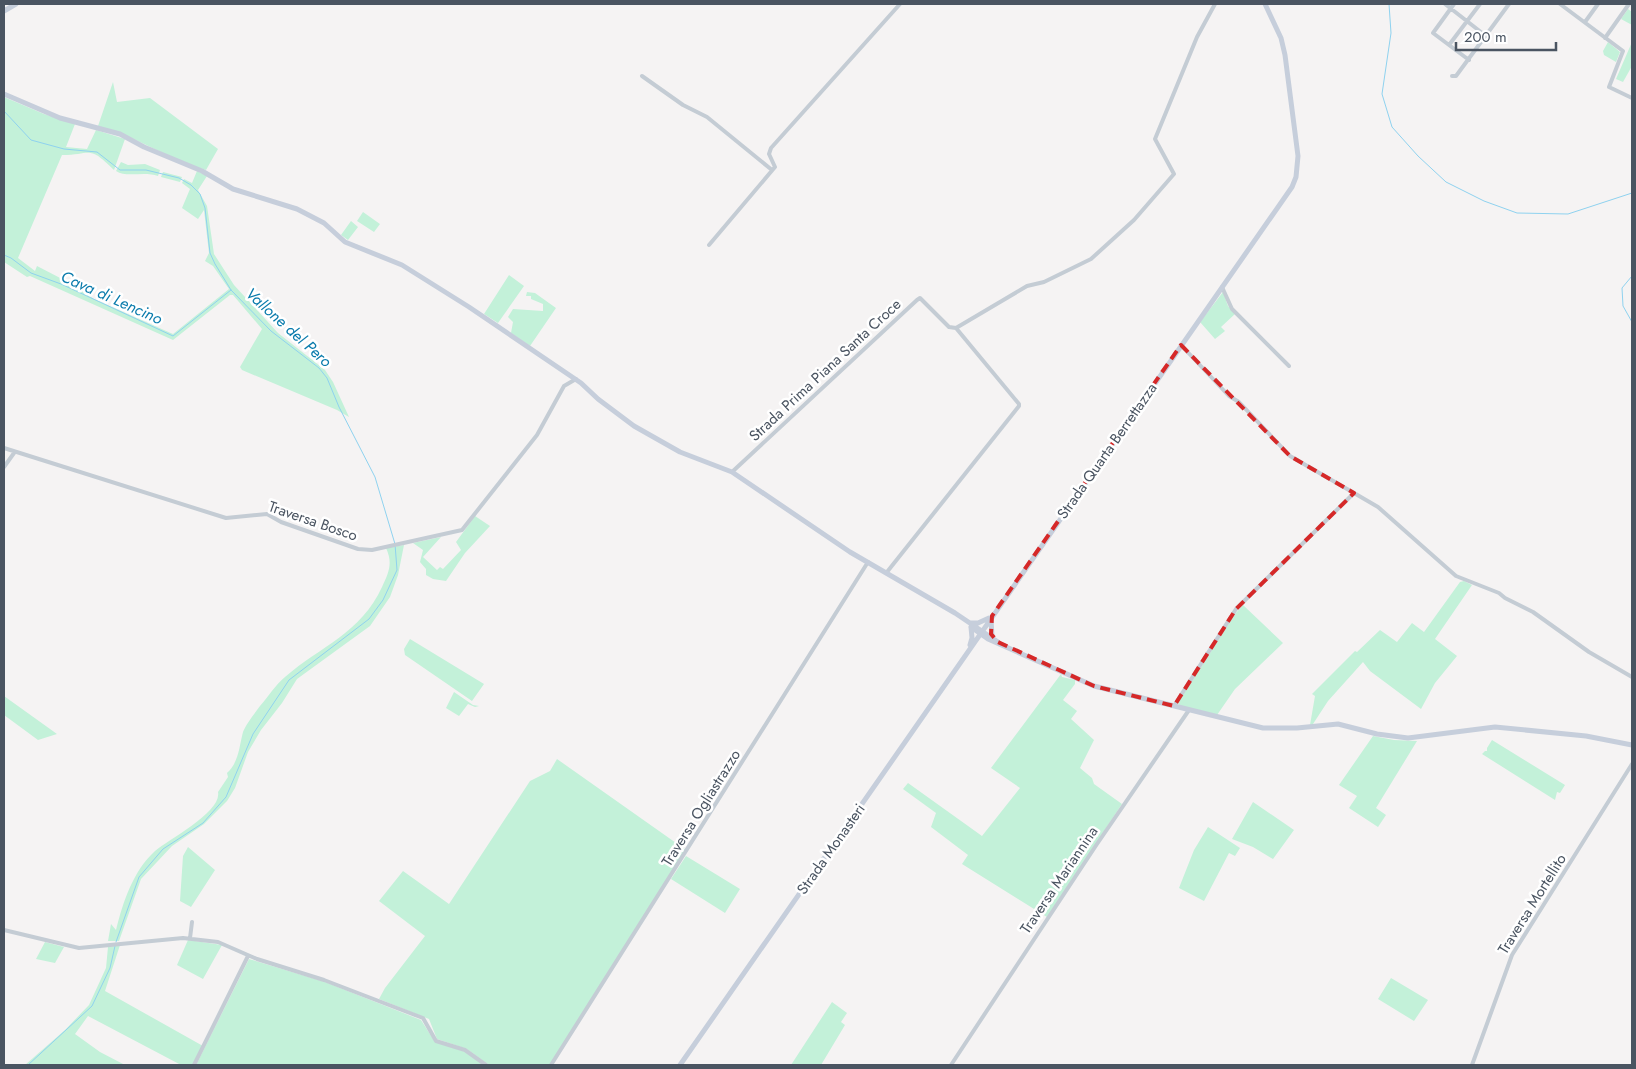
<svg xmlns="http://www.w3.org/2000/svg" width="1636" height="1069" viewBox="0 0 1636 1069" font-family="Jost,sans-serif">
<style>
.green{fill:#c3f1d9}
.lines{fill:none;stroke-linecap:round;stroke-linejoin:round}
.stream{stroke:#8fd2ef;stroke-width:1}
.street{stroke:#c4ccd4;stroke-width:4}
.secondary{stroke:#c6cedb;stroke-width:5}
.marked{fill:none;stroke:#d62828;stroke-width:4;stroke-dasharray:10 6;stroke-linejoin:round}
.labels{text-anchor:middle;stroke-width:5;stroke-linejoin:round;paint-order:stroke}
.street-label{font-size:15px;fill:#4a5461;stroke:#fff}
.water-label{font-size:16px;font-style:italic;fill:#0a7bac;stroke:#fff}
</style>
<rect width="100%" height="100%" fill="#f5f3f3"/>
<path class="green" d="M1628 9 1632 12V25L1621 19Z
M1608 42 1620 52 1616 62 1604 55 1603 51Z
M1632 42V66L1623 82 1616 79Z
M113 82 117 102 150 98 218 149 206 170 186 164 121 133 98 126Z
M4 97 44 114 75 124 66 147 87 149 96 130 125 139 114 170C88 144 92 155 62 155L18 258 35 271 37 266 66 281 94 299 173 334 229 289 213 266 205 261 209 253 204 210 198 219 182 208 190 189 182 183 184 179 192 183 197 171 207 176 198 190 207 206 214 254 223 268 234 285 278 333 325 370 333 382 349 417 337 410 242 370 240 367 262 329 233 295H230L173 340 30 276 27 277 4 262Z
M121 162 128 165 145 164 160 170 158 176C144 171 126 178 116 171Z
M163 172 182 177 180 182 161 177Z
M363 212 380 224 374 232 357 221Z
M351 221 358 227 348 240 341 235Z
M509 275 524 286 498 323 484 314Z
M527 292 535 293 556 308 530 346 511 333 513 322 508 317 513 309 543 311V304L531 299V296H526Z
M1223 292 1228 306 1235 314 1221 327 1225 331 1215 339 1200 322Z
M475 516 490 526 465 553 446 581 433 579 426 575V569L420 562 423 550 413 543 441 537 423 557 437 570 440 567 443 569 461 550 456 542Z
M404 545 398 575 390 597 370 626 297 679 282 703 261 730 248 752 235 788 227 801 204 824 172 846 141 879 119 941H108L111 924 116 930C123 902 133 871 155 851 169 839 222 812 218 792L228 777 227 773C239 762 239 747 243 732 246 724 255 713 260 706 268 697 276 684 285 677 321 646 361 633 382 587 389 572 393 563 386 548Z
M1464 581 1472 585 1435 639 1457 656 1435 683 1421 709 1370 671 1363 662 1328 701 1313 724 1310 725 1315 696 1312 694 1355 651 1357 652 1380 630 1397 642 1412 623 1424 632 1460 582Z
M1243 605 1283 643 1235 689 1217 715 1180 706 1178 703 1235 614Z
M410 639 484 684 472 701 405 655 404 649Z
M1061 674 1062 677 1075 680V684L1063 700 1077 711 1071 719 1094 740 1080 768 1092 778 1094 784 1122 804 1047 917 962 864 968 855 931 827 936 813 903 789 908 783 982 836 1020 788 991 768Z
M454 692 473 705 479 706 475 707 468 704 459 716 446 708Z
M4 696 57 734 38 740 4 715Z
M1373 736 1394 740 1417 741 1376 808 1386 815 1378 827 1349 808 1357 796 1339 785Z
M1492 740 1565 785 1560 793 1557 792 1555 800 1482 754 1485 751H1487V748Z
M557 759 686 850 550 1065H489L467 1049 437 1039 429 1019 379 999 385 988 425 936 379 901 403 871 449 904 530 781 550 771Z
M1253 802 1294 830 1273 859 1253 847 1232 839Z
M1208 827 1240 848 1235 856 1229 853 1204 901 1179 888 1194 850Z
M188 847 215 870 191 907 180 901 183 856Z
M686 856 740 889 725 913 671 879Z
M188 940 222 945 203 979 177 965Z
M45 942 64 947 55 963 36 959Z
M120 945 105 991 203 1046 193 1064 181 1065 88 1016 75 1034 100 1052 125 1065H25L65 1030 89 1005 106 968 108 947Z
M249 959 325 982 421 1020 435 1042 466 1052 484 1065H196Z
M1391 978 1428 1000 1414 1021 1378 999Z
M832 1002 847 1013 841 1022 845 1025 821 1065H791Z"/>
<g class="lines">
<path class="stream" d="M1389 4 1391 33 1382 94 1392 127 1418 156 1446 182 1484 201 1517 213 1568 214 1632 193
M4 111 31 140 64 149 97 152 120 170H146L179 178 191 185 200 194 205 208 210 253 215 264 231 290 271 331 319 368 327 378 339 407 375 477 395 544 397 570 383 600 369 619 289 680 253 734 226 797 203 823 163 849 139 877 116 942
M4 255 11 258 31 273 61 284 173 336 231 290
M1632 276 1622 288 1623 306 1632 322
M28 1065 92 1006 110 968 115 946"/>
<path class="street" d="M1445 4 1486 36
M1454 4 1433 33 1469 60
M1560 4 1623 51 1609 87 1632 98
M1585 22 1598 4
M1605 38 1629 4
M1449 45 1480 4
M642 76 683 105 707 117 772 170
M1452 76H1456L1509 4
M709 245 775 167 769 154 771 148 900 4
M1222 287 1232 309 1289 366
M4 448 226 518 267 514 281 522 358 549 372 550 462 530 537 435 564 386 576 379
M4 467 14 453
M732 472 917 300 920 298 949 327 956 328 1027 286 1044 282 1091 259 1134 220 1174 174 1155 139 1197 37 1215 4
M1354 493 1378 507 1456 576 1499 593 1505 598 1533 612 1589 652 1632 677
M887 572 1019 406V404L956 328
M1174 706 1236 609 1354 493 1290 456 1239 402 1229 396 1181 345
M4 930 79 948 183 938 218 942 257 959 324 980 423 1018 436 1041 465 1050 486 1065
M190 938 192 922
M194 1065 248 956
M551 1065 868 562
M951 1065 1097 844 1189 710
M1472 1065 1512 955 1632 764"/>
<path class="secondary" d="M4 11 16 4
M4 94 60 118 120 134 144 147 202 171 233 189 297 209 324 223 345 242 402 265 469 307 581 383 598 399 634 426 680 452 732 472 850 552 955 613 998 642
M991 619 992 637
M971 623H978L989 618
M971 627 988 639 1094 686 1263 728H1297L1338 724 1377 734 1408 738 1495 727 1586 736 1632 745
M970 645 972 638 971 627
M680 1065 1292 187 1296 177 1298 156 1285 55 1281 38 1265 4"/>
</g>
<path class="marked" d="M1181 345 1290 456 1354 493 1236 609 1174 706 1094 686 998 642 991 634 992 616Z"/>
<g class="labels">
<g class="street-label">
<text transform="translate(825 370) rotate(-43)" y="5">Strada Prima Piana Santa Croce</text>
<text transform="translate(1107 451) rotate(-55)" y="5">Strada Quarta Berrettazza</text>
<text transform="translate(313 521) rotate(19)" y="5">Traversa Bosco</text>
<text transform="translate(701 808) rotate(-58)" y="5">Traversa Ogliastrazzo</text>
<text transform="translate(831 849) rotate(-55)" y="5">Strada Monasteri</text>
<text transform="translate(1059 880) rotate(-56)" y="5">Traversa Mariannina</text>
<text transform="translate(1532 904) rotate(-58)" y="5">Traversa Mortellito</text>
</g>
<g class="water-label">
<text transform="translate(112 297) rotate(24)" y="6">Cava di Lencino</text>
<text transform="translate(289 327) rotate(42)" y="6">Vallone del Pero</text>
</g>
</g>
<rect width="1636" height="1069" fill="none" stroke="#4a5461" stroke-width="10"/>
<path d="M1456 42v8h100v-8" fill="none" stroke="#4a5461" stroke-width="2.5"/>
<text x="1464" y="42" font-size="15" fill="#4a5461" stroke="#ffffff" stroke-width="4" paint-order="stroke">200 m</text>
</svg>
